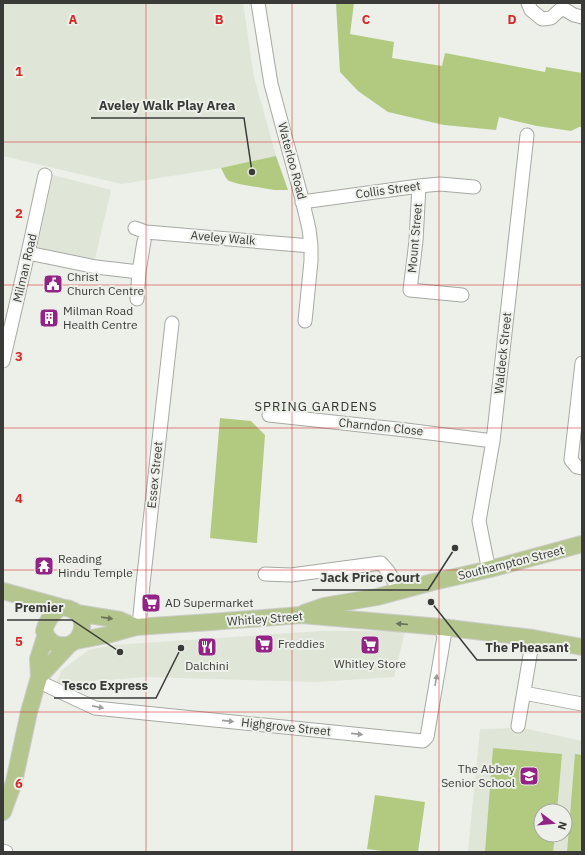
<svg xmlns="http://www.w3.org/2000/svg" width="585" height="855" viewBox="0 0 585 855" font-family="'IBM Plex Sans',sans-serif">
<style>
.built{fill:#dfe5d7;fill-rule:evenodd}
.green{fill:#b1ca80}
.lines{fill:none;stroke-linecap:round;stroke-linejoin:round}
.minor-casing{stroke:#a7a9a3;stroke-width:15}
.major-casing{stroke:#cccccb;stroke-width:18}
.minor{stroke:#fff;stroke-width:13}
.major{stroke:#b4c58e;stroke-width:16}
.oneway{fill:#6b725a}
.oneway2{fill:#9c9d9c}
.grid{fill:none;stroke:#d62828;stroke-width:1;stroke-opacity:0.55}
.labels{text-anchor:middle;stroke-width:4;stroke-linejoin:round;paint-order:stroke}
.street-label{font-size:12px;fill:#3a3b38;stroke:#edefe9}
.poi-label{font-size:12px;fill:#3a3b38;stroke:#edefe9;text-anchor:start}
.neighbourhood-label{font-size:13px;letter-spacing:1px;fill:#343530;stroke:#edefe9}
.grid-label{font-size:13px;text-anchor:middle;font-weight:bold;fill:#d62828;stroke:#edefe9;stroke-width:4;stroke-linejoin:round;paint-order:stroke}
.leader{fill:none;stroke:#3a3b38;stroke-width:1.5}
.callout-dot{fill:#3a3b38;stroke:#edefe9;stroke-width:1.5}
.callout-label{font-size:13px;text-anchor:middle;font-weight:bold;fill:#3a3b38;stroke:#edefe9;stroke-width:4;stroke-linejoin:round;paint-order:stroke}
</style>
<rect width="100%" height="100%" fill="#edefe9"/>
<path class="built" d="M3 3H243L254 77 276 156 221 168 122 184 3 156Z
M53 175 111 190 95 259 38 249 37 247Z
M321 631H405L394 677 316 682 145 677 56 684 62 670 89 650 113 645Z
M523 728 582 741V852H468L480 729ZM541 811H565V835H541Z"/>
<path class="green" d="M336 3H354L350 34 394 42 392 58 442 66 445 53 545 72 546 67 582 73V127H579L571 131 537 126 499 117 496 130 444 125 388 112 358 91 340 72Z
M276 156 288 190H274L239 184 229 181 226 178 221 168Z
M220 418 251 421 265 435 257 543 210 538Z
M493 748 562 754 557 811H541V835H555L553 852H485Z
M575 754 582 755V852H567Z
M375 795 425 802 418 852H390L367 849Z"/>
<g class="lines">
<g class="minor-casing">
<path id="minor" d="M258 3 271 84 302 199 309 229 311 246V261L305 321
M528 3 531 10 542 19 551 18 562 8
M562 8 574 15 582 17
M419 186 416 241 410 290 462 295
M302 202 419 186 440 184 474 187
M135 228 146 232 311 246
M28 253 96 267 139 272 137 299
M139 272 144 241
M3 361 28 253 45 175
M582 363 571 460 577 467 582 468
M269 415 406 430 493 441
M490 569 487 561 479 521 493 441 527 135
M265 574 291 575 381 563 388 571 395 583 404 590
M139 626 143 584 172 323
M38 680 48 686 95 708 423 741 427 737 444 637 441 627
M524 693 582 704
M518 726 533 638
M3 851 6 852"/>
</g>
<g class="major-casing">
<path id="major" d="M3 591 61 607C64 608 68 608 70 609 91 616 83 649 59 645 52 644 47 638 44 631 47 620 52 614 61 607
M77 613 120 620 136 627
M304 613 324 606 377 597 433 582 490 569 582 544
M76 641 107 635 136 627 211 622 301 615 441 627 533 638 582 647
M39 677 68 646
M3 812 14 782 29 712 39 677 38 659 46 634"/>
</g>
<use href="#minor" class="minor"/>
<use href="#major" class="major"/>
</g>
<defs><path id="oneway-solid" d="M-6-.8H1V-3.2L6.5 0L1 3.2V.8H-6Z"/></defs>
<g class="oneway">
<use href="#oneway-solid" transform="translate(107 618) rotate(8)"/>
<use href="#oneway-solid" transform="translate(402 624) rotate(-175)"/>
</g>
<g class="oneway2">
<use href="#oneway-solid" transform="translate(436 680) rotate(-80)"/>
<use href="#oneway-solid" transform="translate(98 707) rotate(11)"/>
<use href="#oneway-solid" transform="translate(228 721) rotate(6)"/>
<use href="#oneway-solid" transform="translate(357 734) rotate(6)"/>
</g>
<path class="grid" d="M146 3V852M292 3V852M439 3V852M3 142H582M3 285H582M3 428H582M3 570H582M3 712H582"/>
<defs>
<g id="civic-square" transform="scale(1)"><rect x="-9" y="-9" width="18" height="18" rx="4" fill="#932384" stroke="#edefe9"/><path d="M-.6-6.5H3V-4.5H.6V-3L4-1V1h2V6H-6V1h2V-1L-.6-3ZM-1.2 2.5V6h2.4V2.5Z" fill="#fff"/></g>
<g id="building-square" transform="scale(1)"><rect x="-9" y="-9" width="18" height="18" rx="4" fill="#932384" stroke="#edefe9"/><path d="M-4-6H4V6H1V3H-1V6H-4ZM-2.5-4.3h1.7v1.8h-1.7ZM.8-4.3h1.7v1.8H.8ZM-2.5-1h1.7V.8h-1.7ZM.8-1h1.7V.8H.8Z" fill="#fff"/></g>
<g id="temple-square" transform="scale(1)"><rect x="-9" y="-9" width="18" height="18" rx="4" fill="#932384" stroke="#edefe9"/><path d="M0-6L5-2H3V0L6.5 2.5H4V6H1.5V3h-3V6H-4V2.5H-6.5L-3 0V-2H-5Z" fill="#fff"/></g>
<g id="supermarket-square" transform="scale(1)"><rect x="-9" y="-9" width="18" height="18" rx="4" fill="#932384" stroke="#edefe9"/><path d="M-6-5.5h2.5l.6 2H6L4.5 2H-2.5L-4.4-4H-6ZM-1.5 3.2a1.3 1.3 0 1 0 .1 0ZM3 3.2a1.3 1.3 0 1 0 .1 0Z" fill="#fff"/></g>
<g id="restaurant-square" transform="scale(1)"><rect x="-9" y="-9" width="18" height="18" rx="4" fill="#932384" stroke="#edefe9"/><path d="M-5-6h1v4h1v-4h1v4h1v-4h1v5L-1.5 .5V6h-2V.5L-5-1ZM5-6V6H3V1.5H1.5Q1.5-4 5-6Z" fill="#fff"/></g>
<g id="school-square" transform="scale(1)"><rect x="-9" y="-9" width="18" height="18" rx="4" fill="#932384" stroke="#edefe9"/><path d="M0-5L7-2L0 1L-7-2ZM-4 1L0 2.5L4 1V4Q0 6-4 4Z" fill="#fff"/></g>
</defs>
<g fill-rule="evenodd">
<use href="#civic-square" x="53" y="284"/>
<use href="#building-square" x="49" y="318"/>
<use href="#temple-square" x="44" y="566"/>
<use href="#supermarket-square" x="151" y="603"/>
<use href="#supermarket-square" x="264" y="644"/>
<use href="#supermarket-square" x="370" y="645"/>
<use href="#restaurant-square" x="207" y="647"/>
<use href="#school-square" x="529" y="776"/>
</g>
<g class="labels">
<g class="street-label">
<text transform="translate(292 161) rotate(75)" y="4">Waterloo Road</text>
<text transform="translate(388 190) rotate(-8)" y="4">Collis Street</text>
<text transform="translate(223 238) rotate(5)" y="4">Aveley Walk</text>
<text transform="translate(415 238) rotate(-85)" y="4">Mount Street</text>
<text transform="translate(25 268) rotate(-77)" y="4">Milman Road</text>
<text transform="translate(503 353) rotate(-84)" y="4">Waldeck Street</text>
<text transform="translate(381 427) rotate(6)" y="4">Charndon Close</text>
<text transform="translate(155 475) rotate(-84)" y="4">Essex Street</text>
<text transform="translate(511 563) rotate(-14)" y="4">Southampton Street</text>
<text transform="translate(265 619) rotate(-4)" y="4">Whitley Street</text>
<text transform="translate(286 727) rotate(6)" y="4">Highgrove Street</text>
</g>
<g class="poi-label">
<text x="67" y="281">Christ<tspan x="67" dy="14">Church Centre</tspan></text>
<text x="63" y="315">Milman Road<tspan x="63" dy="14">Health Centre</tspan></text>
<text x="58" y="563">Reading<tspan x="58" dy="14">Hindu Temple</tspan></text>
<text x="165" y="607">AD Supermarket</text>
<text x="278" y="648">Freddies</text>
<text x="370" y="668" text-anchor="middle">Whitley Store</text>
<text x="207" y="670" text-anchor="middle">Dalchini</text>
<text x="515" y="773" text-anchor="end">The Abbey<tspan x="515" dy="14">Senior School</tspan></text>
</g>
<g class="neighbourhood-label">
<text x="316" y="411">SPRING GARDENS</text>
</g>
</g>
<g class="grid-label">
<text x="73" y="24">A</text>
<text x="219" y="24">B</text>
<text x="366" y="24">C</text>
<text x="512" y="24">D</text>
<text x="19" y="76">1</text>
<text x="19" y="218">2</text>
<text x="19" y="361">3</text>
<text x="19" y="503">4</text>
<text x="19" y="646">5</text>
<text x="19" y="788">6</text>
</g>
<path class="leader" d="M252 172L244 118H91M455 548L428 590H312M120 652L72 620H7M431 602L477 660H577M181 648L156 698H54"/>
<g class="callout-dot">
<circle cx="252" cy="172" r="4"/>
<circle cx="455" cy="548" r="4"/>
<circle cx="120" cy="652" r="4"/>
<circle cx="431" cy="602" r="4"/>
<circle cx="181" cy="648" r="4"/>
</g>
<g class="callout-label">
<text x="167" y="110">Aveley Walk Play Area</text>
<text x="370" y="582">Jack Price Court</text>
<text x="39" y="612">Premier</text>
<text x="527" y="652">The Pheasant</text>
<text x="105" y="690">Tesco Express</text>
</g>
<rect width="585" height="855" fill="none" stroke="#3a3b38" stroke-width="8"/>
<g transform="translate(553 823) rotate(106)"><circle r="19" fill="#edefe9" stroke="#a5a7a2"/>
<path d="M0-3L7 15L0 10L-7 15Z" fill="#932384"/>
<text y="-6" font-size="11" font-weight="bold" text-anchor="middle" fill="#3a3b38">N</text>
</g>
</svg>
